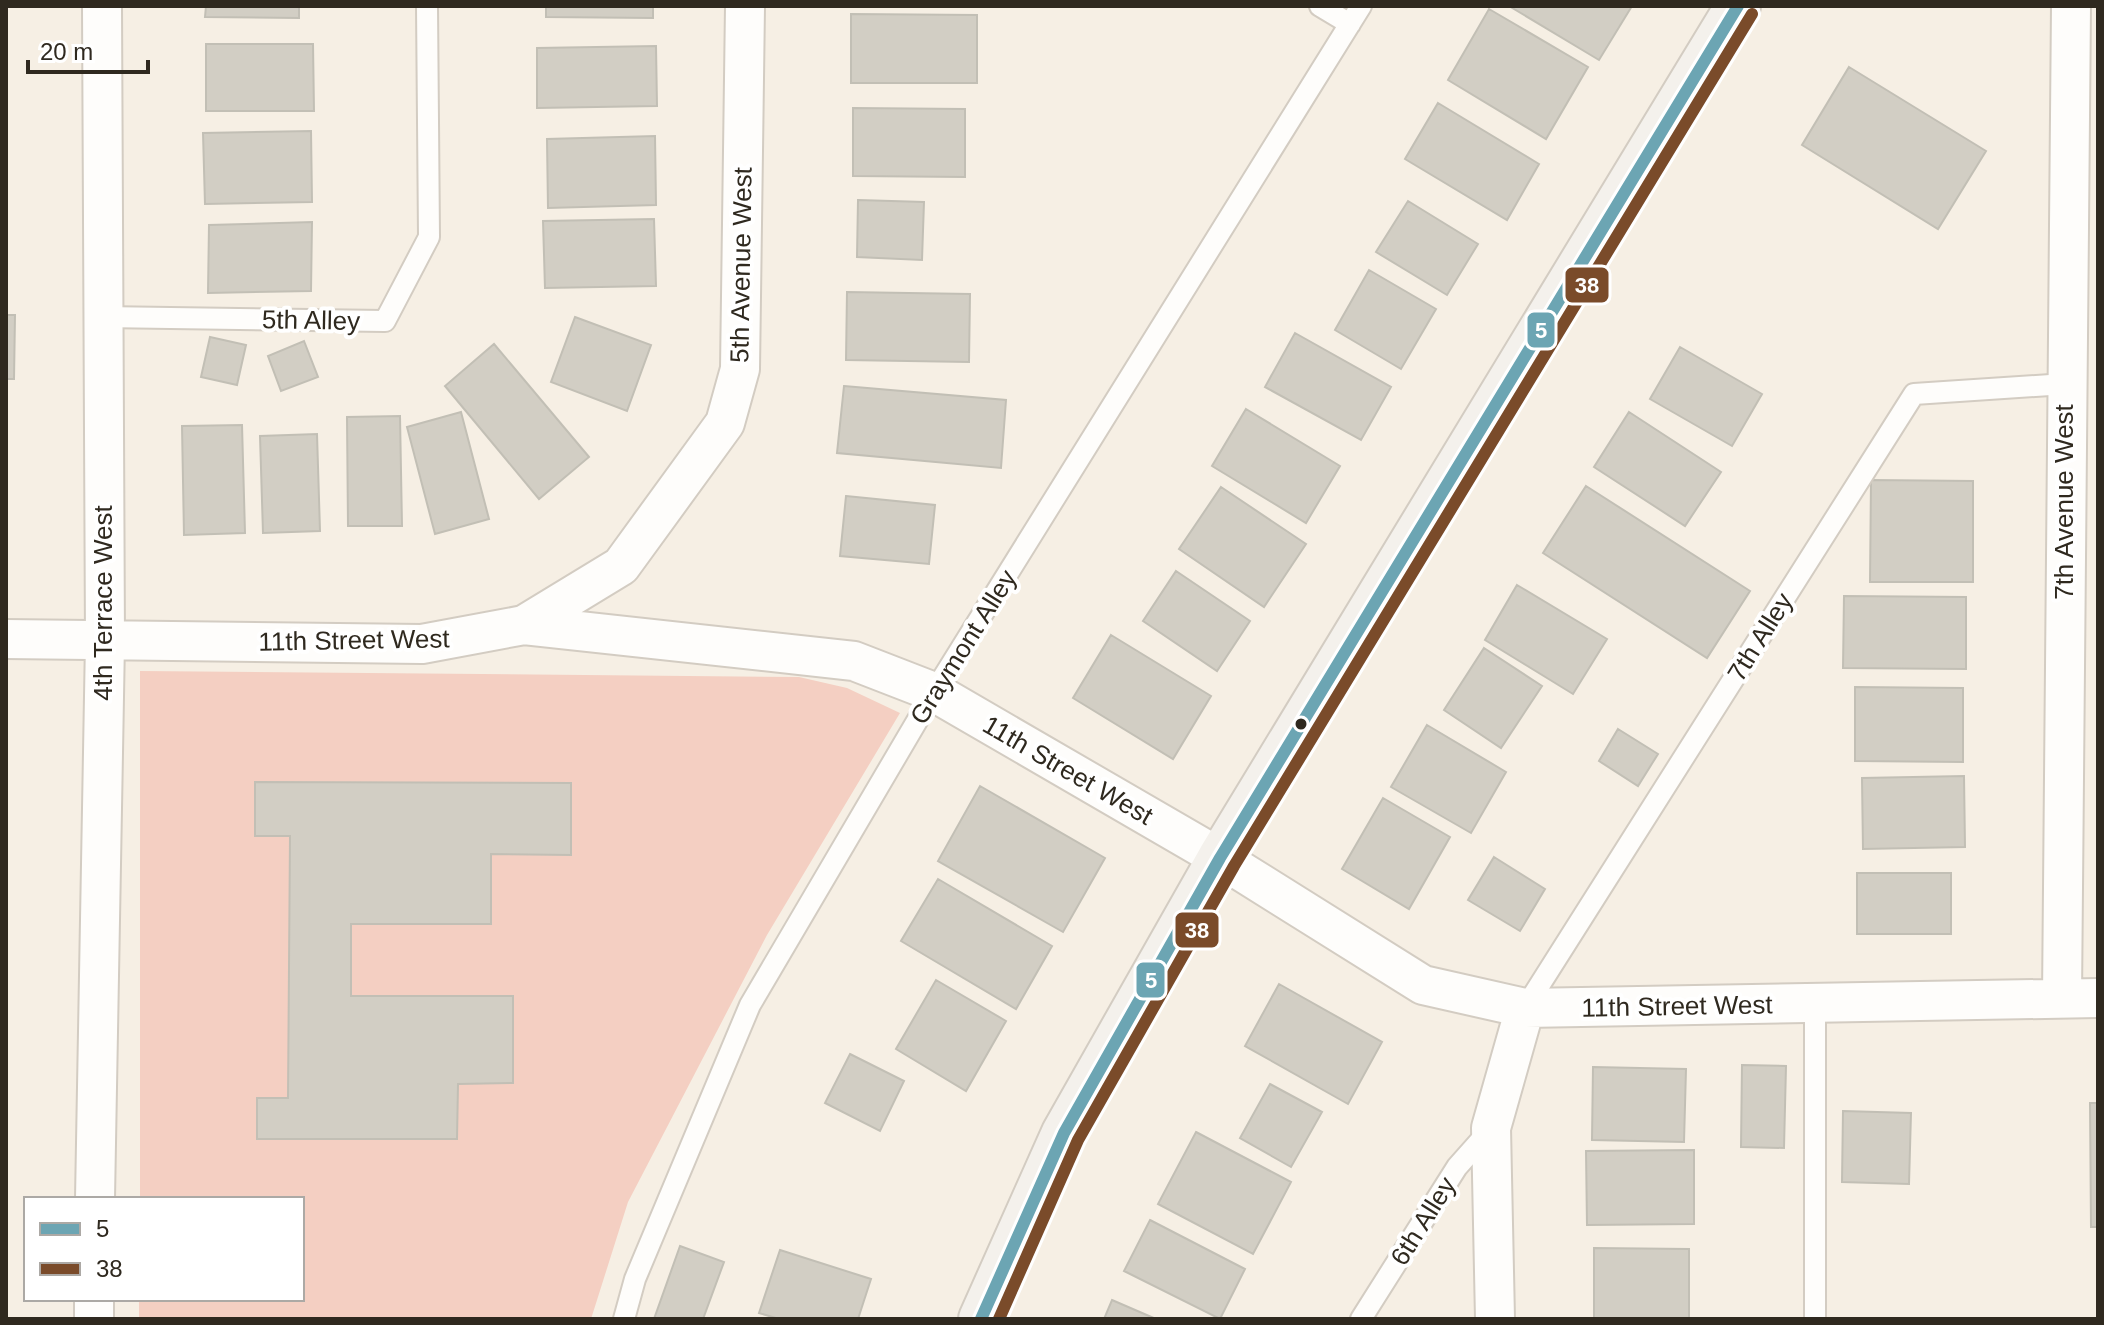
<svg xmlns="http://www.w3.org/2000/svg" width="2104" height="1325" viewBox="0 0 2104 1325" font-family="Arial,sans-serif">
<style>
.green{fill:#f4cfc2}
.building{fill:#d2cec4;stroke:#c2bfb5;stroke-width:2}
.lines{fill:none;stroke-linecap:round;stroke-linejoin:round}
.lane-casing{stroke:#d3ccc2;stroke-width:24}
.street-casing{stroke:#d3ccc2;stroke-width:42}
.secondary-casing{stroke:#d3ccc2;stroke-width:48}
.lane{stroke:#fefdfb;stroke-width:20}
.street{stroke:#fefdfb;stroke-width:38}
.secondary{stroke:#f4f1ec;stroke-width:44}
.bus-1-casing{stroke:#fff;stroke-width:18}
.bus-2-casing{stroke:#fff;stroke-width:18}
.bus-1{stroke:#6ca5b3;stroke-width:12}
.bus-2{stroke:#7a4b2a;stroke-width:12}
.bus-dot{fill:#2f291f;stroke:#fff;stroke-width:3}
.labels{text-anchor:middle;stroke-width:8;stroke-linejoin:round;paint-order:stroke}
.street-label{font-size:26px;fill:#2f291f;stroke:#fff}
.line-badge{stroke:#fff;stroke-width:3}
.badge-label{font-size:22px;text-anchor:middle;font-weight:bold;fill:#fff}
</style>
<rect width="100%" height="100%" fill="#f6efe4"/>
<path class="green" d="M140 671 799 677 847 688 900 713 767 935 628 1202 591 1319H139V1299H302V1199H140Z"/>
<path class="building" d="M206 6H299V18L205 17Z
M546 6H653V18L546 17Z
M1509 6H1632L1599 60Z
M1489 9 1588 67 1546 139 1448 80Z
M851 14 977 15V83H851Z
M206 44H313L314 111H206Z
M656 46 657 106 537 108V48Z
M1849 67 1986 151 1938 229 1802 145Z
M1438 103 1539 164 1507 220 1405 159Z
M853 108 965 109V177L853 176Z
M311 131 312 202 205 204 203 133Z
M655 136 656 205 548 208 547 139Z
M858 200 924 202 922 260 857 257Z
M1408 201 1478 244 1447 295 1376 252Z
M654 219 656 286 545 288 543 221Z
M312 222 311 291 208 293 209 225Z
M1369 270 1436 309 1401 369 1335 330Z
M847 292 970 294 969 362 846 360Z
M6 315H15L14 379H6Z
M575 317 651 345 627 411 551 382Z
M1295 333 1391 387 1361 440 1265 387Z
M210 337 246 345 237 385 201 377Z
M304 341 318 377 281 391 268 356Z
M494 344 589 457 539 499 445 386Z
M1680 347 1762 394 1732 446 1650 399Z
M844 386 1006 400 1001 468 837 453Z
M1246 409 1340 466 1306 523 1212 466Z
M461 412 489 519 435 534 407 427Z
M1629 412 1721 472 1685 526 1594 467Z
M400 416 402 526H348L347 417Z
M242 425 245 533 184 535 182 426Z
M317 434 320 531 263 533 260 436Z
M1871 480 1973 481V582H1870Z
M1586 486 1750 591 1707 658 1543 553Z
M1221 487 1306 544 1264 607 1179 549Z
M846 496 935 505 929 564 840 556Z
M1176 571 1250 621 1217 671 1143 621Z
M1517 585 1607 639 1573 694 1485 640Z
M1844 596 1966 597V669L1843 668Z
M1111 635 1211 696 1173 759 1073 698Z
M1484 648 1542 686 1501 748 1444 710Z
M1855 687 1963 688V762L1855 761Z
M1427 725 1506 772 1471 833 1391 787Z
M1618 729 1658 754 1638 786 1599 761Z
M1964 776 1965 847 1863 849 1862 778Z
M255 782 571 783V855L491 854V924H351V996H513V1083L458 1084 457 1139H257V1098H288L290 836H255Z
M980 786 1105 858 1063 932 938 861Z
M1383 798 1450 837 1409 909 1342 869Z
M1494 857 1545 889 1520 931 1468 900Z
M1857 873H1951V934H1857Z
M938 879 1052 946 1016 1009 901 941Z
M936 980 1006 1021 966 1091 896 1049Z
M1279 984 1382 1042 1348 1104 1245 1046Z
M850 1054 904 1081 880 1131 825 1103Z
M1742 1065 1786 1066 1784 1148 1741 1147Z
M1593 1067 1686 1069 1684 1142 1592 1140Z
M1270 1084 1322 1112 1291 1167 1240 1138Z
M2090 1103H2098V1227H2091Z
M1843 1111 1911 1113 1909 1184 1842 1182Z
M1196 1132 1291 1182 1253 1254 1158 1204Z
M1694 1150V1224L1587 1225 1586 1151Z
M1150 1220 1245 1269 1220 1319 1124 1271Z
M680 1246 724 1262 703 1319H654Z
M1594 1248 1689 1249V1319H1594Z
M780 1250 871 1279 858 1319H779L759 1313Z
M1112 1300 1156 1319H1104Z"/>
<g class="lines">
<g class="lane-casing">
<path id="lane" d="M1320 6 1350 24
M102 317 385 321 429 237 427 6
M1525 1008 1914 394 2065 384
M624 1319 635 1279 750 1005 934 692 1361 6
M1361 1319 1457 1167 1489 1131
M1815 1319V1004"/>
</g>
<g class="street-casing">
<path id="street" d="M524 625 621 566 725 423 740 369 745 6
M6 639 422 644 524 625 854 661 934 692 1220 858 1423 985 1525 1008 2098 998
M2062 998 2071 6
M95 1199 105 641 102 6
M94 1319V1299
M1495 1319 1491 1128 1525 1008"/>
</g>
<g class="secondary-casing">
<path id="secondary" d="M981 1319 1064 1133 1220 858 1738 6"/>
</g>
<use href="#lane" class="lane"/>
<use href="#street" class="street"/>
<use href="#secondary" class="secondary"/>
<g class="bus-1-casing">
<path id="bus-1" d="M981 1319 1064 1133 1220 858 1738 6"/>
</g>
<g class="bus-2-casing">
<path id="bus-2" d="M999 1319 1078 1140 1234 866 1752 14"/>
</g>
<use href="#bus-1" class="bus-1"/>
<use href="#bus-2" class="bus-2"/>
</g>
<circle class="bus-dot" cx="1301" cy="724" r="7"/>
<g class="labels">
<g class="street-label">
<text transform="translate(741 265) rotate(-89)" y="9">5th Avenue West</text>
<text transform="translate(311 320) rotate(1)" y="9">5th Alley</text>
<text transform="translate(2064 502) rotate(-90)" y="9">7th Avenue West</text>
<text transform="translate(103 603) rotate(-90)" y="9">4th Terrace West</text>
<text transform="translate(1760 637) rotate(-58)" y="9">7th Alley</text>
<text transform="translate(354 640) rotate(-1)" y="9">11th Street West</text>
<text transform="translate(963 647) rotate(-58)" y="9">Graymont Alley</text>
<text transform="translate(1068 770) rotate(30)" y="9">11th Street West</text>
<text transform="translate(1677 1006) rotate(-1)" y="9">11th Street West</text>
<text transform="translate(1423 1221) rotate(-58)" y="9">6th Alley</text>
</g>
</g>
<g class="line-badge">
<rect x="1564" y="266" width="46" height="38" rx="8" fill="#7a4b2a"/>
<rect x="1526" y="311" width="30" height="38" rx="8" fill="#6ca5b3"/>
<rect x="1174" y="911" width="46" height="38" rx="8" fill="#7a4b2a"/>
<rect x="1135" y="961" width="31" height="38" rx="8" fill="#6ca5b3"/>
</g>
<g class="badge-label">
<text x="1587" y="293">38</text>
<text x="1541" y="338">5</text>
<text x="1197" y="938">38</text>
<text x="1151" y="988">5</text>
</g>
<rect width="2104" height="1325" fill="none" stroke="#2f291f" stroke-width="16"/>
<rect x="24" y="1197" width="280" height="104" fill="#ffffff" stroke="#aca9a5" stroke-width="2"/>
<rect x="40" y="1223" width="40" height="12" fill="#6ca5b3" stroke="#aca9a5" stroke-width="2"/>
<text x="96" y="1237" font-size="24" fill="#2f291f">5</text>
<rect x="40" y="1263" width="40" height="12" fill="#7a4b2a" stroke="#aca9a5" stroke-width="2"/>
<text x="96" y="1277" font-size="24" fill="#2f291f">38</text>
<path d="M28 60v12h120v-12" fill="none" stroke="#2f291f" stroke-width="4"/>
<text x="40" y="60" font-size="24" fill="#2f291f" stroke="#ffffff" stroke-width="6" paint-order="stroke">20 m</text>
</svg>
